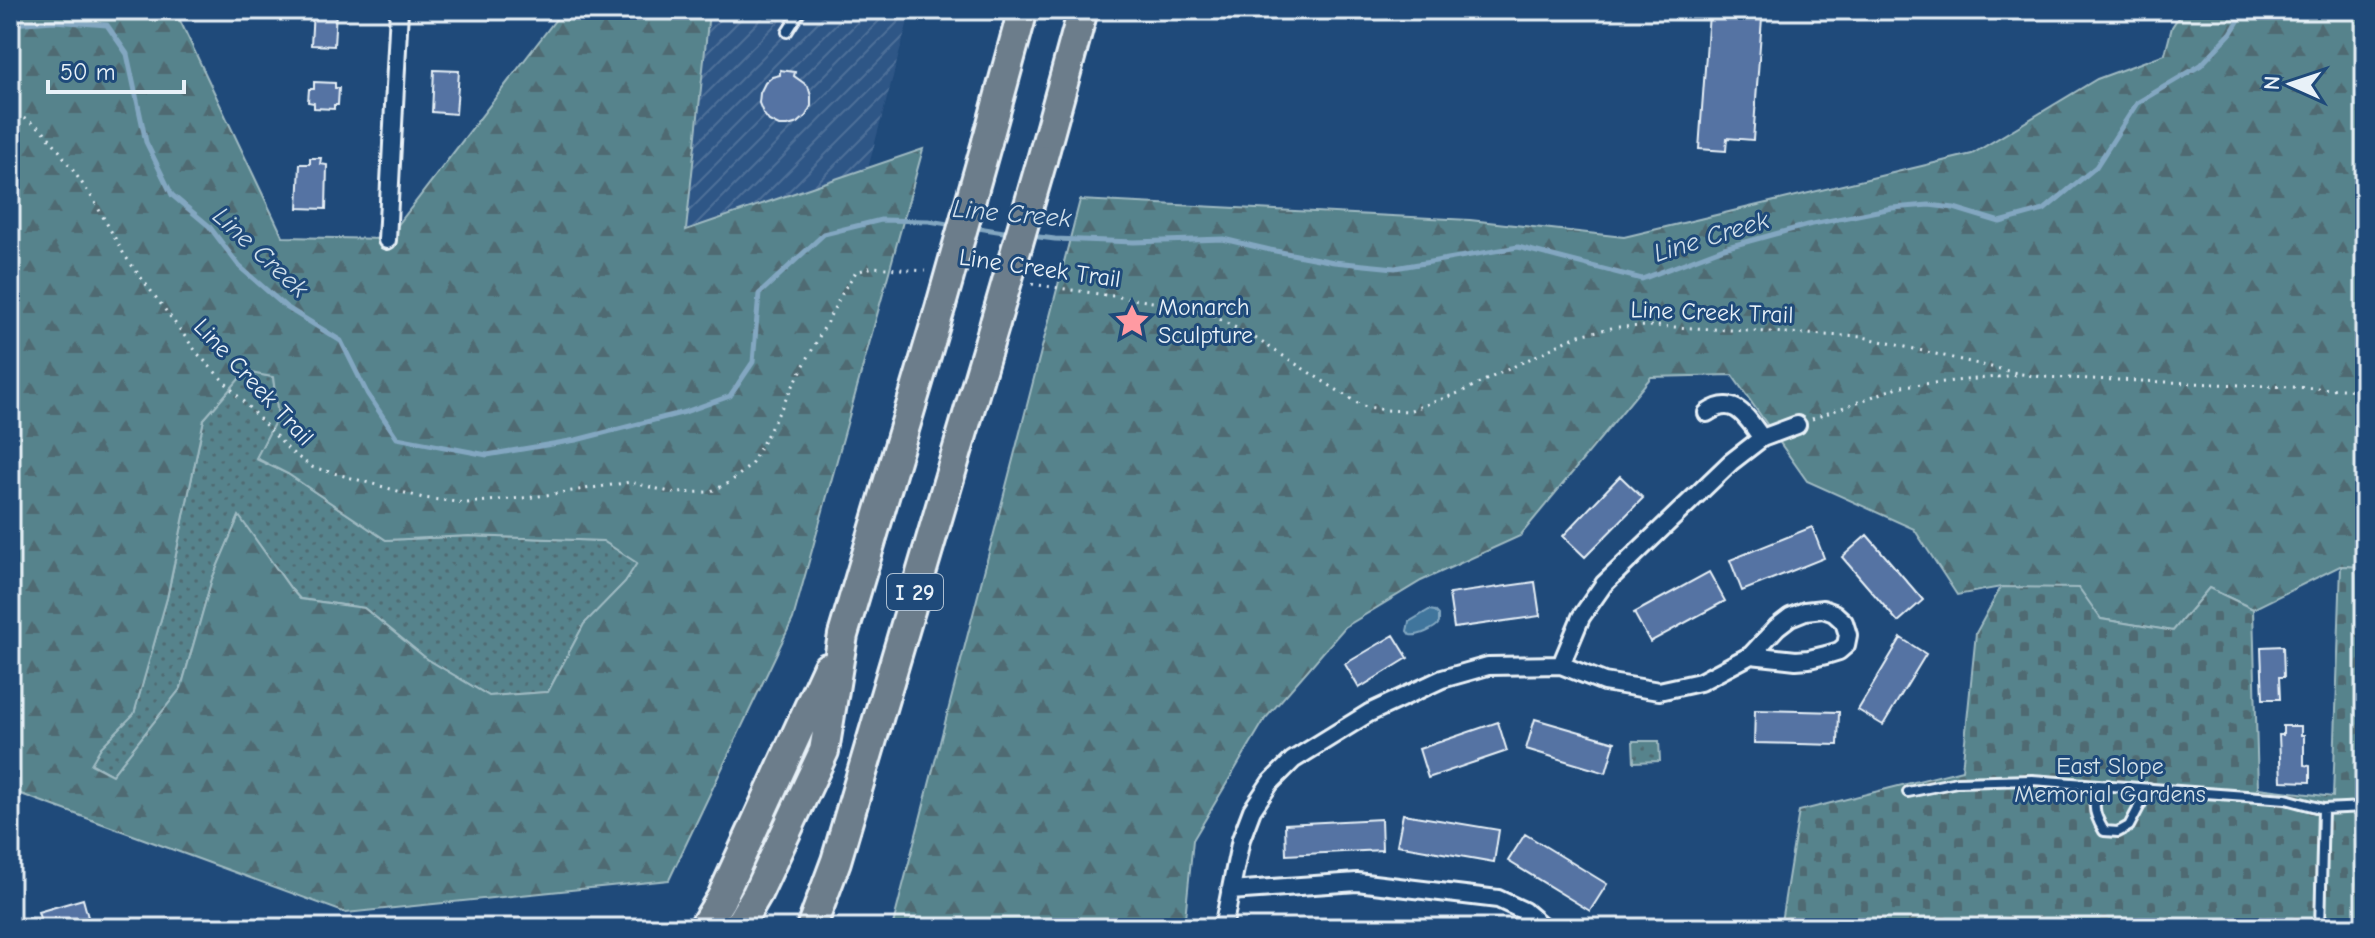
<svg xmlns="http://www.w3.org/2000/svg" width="2375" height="938" viewBox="0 0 2375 938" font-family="'Comic Neue',sans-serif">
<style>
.industrial{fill:url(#industrial-furrows)}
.grass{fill:url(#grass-dots);stroke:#9fbac2;stroke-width:2}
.forest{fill:url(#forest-firs);stroke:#9fbac2;stroke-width:2;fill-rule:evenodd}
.cemetery{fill:url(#cemetery-stones);stroke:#9fbac2;stroke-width:2}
.water{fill:#3f759c;stroke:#83a7c1;stroke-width:2}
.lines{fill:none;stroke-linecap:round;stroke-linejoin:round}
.stream{stroke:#83a7c1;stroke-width:5}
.building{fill:#5473a3;stroke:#e8f1f8;stroke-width:2}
.service-casing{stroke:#e8f1f8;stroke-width:14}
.minor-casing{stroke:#e8f1f8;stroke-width:22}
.motorway-casing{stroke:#e8f1f8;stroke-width:34}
.path{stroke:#e8f1f8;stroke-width:3;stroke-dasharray:2 6;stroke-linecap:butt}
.service{stroke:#1f4a7a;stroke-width:8}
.minor{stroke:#1f4a7a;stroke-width:16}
.motorway{stroke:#6c7d8b;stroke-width:28}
.motorway-bridge-casing{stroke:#e8f1f8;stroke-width:34;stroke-linecap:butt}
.motorway-bridge{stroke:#6c7d8b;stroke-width:28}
.labels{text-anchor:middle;stroke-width:6;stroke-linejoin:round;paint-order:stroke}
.shield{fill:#1f4a7a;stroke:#acbfd2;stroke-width:2}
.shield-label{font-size:22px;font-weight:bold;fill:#e8f1f8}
.street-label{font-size:24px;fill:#e8f1f8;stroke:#1f4a7a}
.poi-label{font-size:24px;fill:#e8f1f8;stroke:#1f4a7a;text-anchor:start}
.park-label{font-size:24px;fill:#d2e0e8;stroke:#1f4a7a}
.water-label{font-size:26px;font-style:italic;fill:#cfdeea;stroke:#1f4a7a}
</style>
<defs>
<pattern id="industrial-furrows" width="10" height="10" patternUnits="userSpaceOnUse" patternTransform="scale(2)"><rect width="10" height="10" fill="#2f5686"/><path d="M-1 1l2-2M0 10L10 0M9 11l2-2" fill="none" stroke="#4d6f98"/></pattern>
<pattern id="grass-dots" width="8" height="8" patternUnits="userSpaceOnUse" patternTransform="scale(2)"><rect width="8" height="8" fill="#56838c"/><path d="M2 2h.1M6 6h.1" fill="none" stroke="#506b72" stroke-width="1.8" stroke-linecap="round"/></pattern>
<pattern id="forest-firs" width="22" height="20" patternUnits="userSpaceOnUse" patternTransform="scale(2)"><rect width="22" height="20" fill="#56838c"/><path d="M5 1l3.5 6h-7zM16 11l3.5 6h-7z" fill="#506b72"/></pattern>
<pattern id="cemetery-stones" width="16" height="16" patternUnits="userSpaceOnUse" patternTransform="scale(2)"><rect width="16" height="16" fill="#56838c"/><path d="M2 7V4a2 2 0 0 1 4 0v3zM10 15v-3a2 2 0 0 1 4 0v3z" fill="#506b72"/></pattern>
</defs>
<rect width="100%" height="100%" fill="#1f4a7a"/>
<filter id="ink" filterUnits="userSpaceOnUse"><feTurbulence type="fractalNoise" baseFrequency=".0125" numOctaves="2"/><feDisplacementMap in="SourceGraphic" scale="16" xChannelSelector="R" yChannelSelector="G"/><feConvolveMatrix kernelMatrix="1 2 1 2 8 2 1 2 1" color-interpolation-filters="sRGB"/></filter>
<g filter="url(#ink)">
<path class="industrial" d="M683 10H911L868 168 685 230 709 12Z"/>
<path class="grass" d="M245 372 273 377 278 416 256 459 288 474 386 540 469 536 603 541 638 563 625 582 584 624 548 692 489 696 427 659 364 608 300 599 291 589 239 517 212 579 181 688 112 775 91 763 101 747 134 713 167 598 204 419Z
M1633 741H1659L1660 761 1634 762Z"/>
<path class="forest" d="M10 10H175L283 237 387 239 563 10 709 12 686 230 923 149 793 619 669 880 346 913 10 790ZM245 372 273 377 278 416 256 458 288 474 386 540 469 536 603 541 637 563 625 582 584 624 548 692 489 696 427 659 364 608 300 599 291 589 239 516 212 579 181 688 112 775 91 764 101 747 134 714 167 598 204 419Z
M2183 10H2365V567L2340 566 2253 609 2209 588 2173 631 2101 619 2001 587 1957 595 1914 529 1807 481 1732 375 1651 377 1520 536 1421 581 1345 627 1265 719 1193 840 1184 928H892L1080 200 1470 220 1624 237 1972 154 2097 79 2165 54 2172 27Z"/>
<path class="cemetery" d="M2341 566 2365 567V928H1780L1799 811 1962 770 1976 633 2001 587 2079 588 2101 619 2173 631 2209 588 2253 609 2258 788 2333 797Z"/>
<path class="water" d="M1429 610 1435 611 1439 615V623C1435 629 1417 637 1410 635L1407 631 1409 622Z"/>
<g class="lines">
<path class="stream" d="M10 24 54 21 107 25 127 54 146 142 172 195 209 226 240 267 286 307 341 341 367 393 397 438 487 455 576 440 685 412 730 396 753 362 759 294 824 234 881 220 929 221 954 225
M972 227 1010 233
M1031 236 1055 239 1134 242 1223 239 1270 250 1334 262 1395 268 1518 247 1642 279 1724 248 1808 225 1892 208 1929 205 1954 208 2000 222 2044 210 2096 167 2137 103 2201 65 2231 33 2245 10"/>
</g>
<path class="building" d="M313 10H336L334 46 311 45Z
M1591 10H1671V14Z
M1709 14 1762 18 1753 140 1727 138 1726 151 1699 149Z
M434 70 459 71 456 114 432 112Z
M780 70 795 72 794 76 808 86 811 96V106L806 116 798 123 788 126H779L769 121 763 113 759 103 760 93 765 83 772 77 780 75Z
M314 82 335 83V88H339L338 105H334V109L314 108V103L308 102 309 89H314Z
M310 158H321L320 164 327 165 326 209 298 208 300 164H310Z
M1620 476 1643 498 1585 557 1563 536Z
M1812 527 1824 558 1742 591 1730 560Z
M1867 535 1923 600 1898 622 1842 557Z
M1709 572 1725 601 1650 642 1634 613Z
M1535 582 1540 616 1454 628 1449 594Z
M1394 635 1408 658 1359 688 1345 664Z
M1901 638 1926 654 1883 725 1858 710Z
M2283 646 2284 677H2279L2280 699H2263L2261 647Z
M1755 710 1839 712 1838 745 1754 743Z
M1535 719 1615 742 1606 773 1526 749Z
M1498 722 1507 751 1428 778 1419 749Z
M2283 726H2301V735H2304V765L2310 766V782L2281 781 2279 735H2283Z
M1403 814 1499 830 1494 862 1397 845Z
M1381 819 1382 850 1286 855 1285 824Z
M1525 834 1607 884 1590 911 1508 861Z
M83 899 91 928H43L38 912Z"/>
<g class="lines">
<g class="service-casing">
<path id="service" d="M787 32 801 10
M2108 785C2089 799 2093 813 2104 831L2118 832 2129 826 2149 788
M1908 792 1957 782 2032 780 2286 799 2323 809 2365 807
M2320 928 2323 809"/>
</g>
<g class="minor-casing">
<path id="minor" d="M387 240 399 10
M1707 413C1735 394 1746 417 1762 438
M1561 665 1581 617 1604 584 1731 462 1762 438 1797 425
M1230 891 1357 882 1498 899 1524 911 1544 928
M1223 928 1241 839 1252 810 1270 783 1293 760 1369 713 1442 679 1488 666 1561 665 1604 682 1659 691 1700 682 1751 655 1796 660 1809 659 1826 655 1839 651 1846 645 1848 635 1844 622 1834 613 1823 609 1805 611 1790 617 1777 627 1751 655"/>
</g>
<g class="motorway-casing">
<path id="motorway" d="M987 142 1023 10
M1042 160 1083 10
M703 928 721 899 827 668
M737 928 757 894 824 751 843 635 941 305
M811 928 836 861 995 323"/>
</g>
<path class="path" d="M10 110 42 129 56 146 93 199 125 256 198 354 291 452 312 467 423 498 466 503 533 497 631 482 673 493 709 492 729 483 751 465 845 288 856 272 873 267 925 271
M1032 284 1166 304 1206 312 1255 338 1362 406 1386 410 1408 411 1431 403 1461 392 1579 335 1616 327 1655 326 1863 337 2021 374 2042 377 2365 390
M1812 419 1901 386 2018 375"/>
<use href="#service" class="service"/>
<use href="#minor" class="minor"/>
<use href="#motorway" class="motorway"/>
<g class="motorway-bridge-casing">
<path id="motorway-bridge" d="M941 305 987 142
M995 323 1042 160"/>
</g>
<use href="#motorway-bridge" class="motorway-bridge"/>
</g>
</g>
<defs>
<g id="sight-bare" transform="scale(2.76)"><path d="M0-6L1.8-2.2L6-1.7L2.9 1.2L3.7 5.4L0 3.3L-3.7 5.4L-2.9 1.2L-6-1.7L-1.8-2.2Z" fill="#ff9aa2" stroke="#1f4a7a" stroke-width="2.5" paint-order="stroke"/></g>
</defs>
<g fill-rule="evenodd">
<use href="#sight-bare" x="1132" y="321"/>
</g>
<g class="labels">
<rect class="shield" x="887" y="574" width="56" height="36" rx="6"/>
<g class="shield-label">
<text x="915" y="600">I 29</text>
</g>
<g class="street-label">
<text transform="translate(1040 268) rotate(8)" y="8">Line Creek Trail</text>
<text transform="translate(1712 312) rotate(2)" y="8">Line Creek Trail</text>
<text transform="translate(254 382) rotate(47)" y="8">Line Creek Trail</text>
</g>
<g class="poi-label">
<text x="1158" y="315">Monarch<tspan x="1158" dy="28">Sculpture</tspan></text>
</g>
<g class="park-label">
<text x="2110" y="774">East Slope<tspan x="2110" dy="28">Memorial Gardens</tspan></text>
</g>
<g class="water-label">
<text transform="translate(1012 213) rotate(5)" y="9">Line Creek</text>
<text transform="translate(1711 236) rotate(-17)" y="9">Line Creek</text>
<text transform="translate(261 252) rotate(43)" y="9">Line Creek</text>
</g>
</g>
<rect width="2375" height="938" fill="none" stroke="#1f4a7a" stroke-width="40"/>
<rect x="20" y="20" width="2335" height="898" fill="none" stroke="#e8f1f8" stroke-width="3" filter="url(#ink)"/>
<g transform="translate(2291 84) rotate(273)" stroke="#1f4a7a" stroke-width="6" paint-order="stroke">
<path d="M0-6L14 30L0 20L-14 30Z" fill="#e8f1f8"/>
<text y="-12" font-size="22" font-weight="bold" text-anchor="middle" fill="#e8f1f8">N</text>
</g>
<path d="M48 80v12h136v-12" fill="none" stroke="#e8f1f8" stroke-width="4"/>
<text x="60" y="80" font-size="24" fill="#e8f1f8" stroke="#1f4a7a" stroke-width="6" paint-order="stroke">50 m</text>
</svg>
